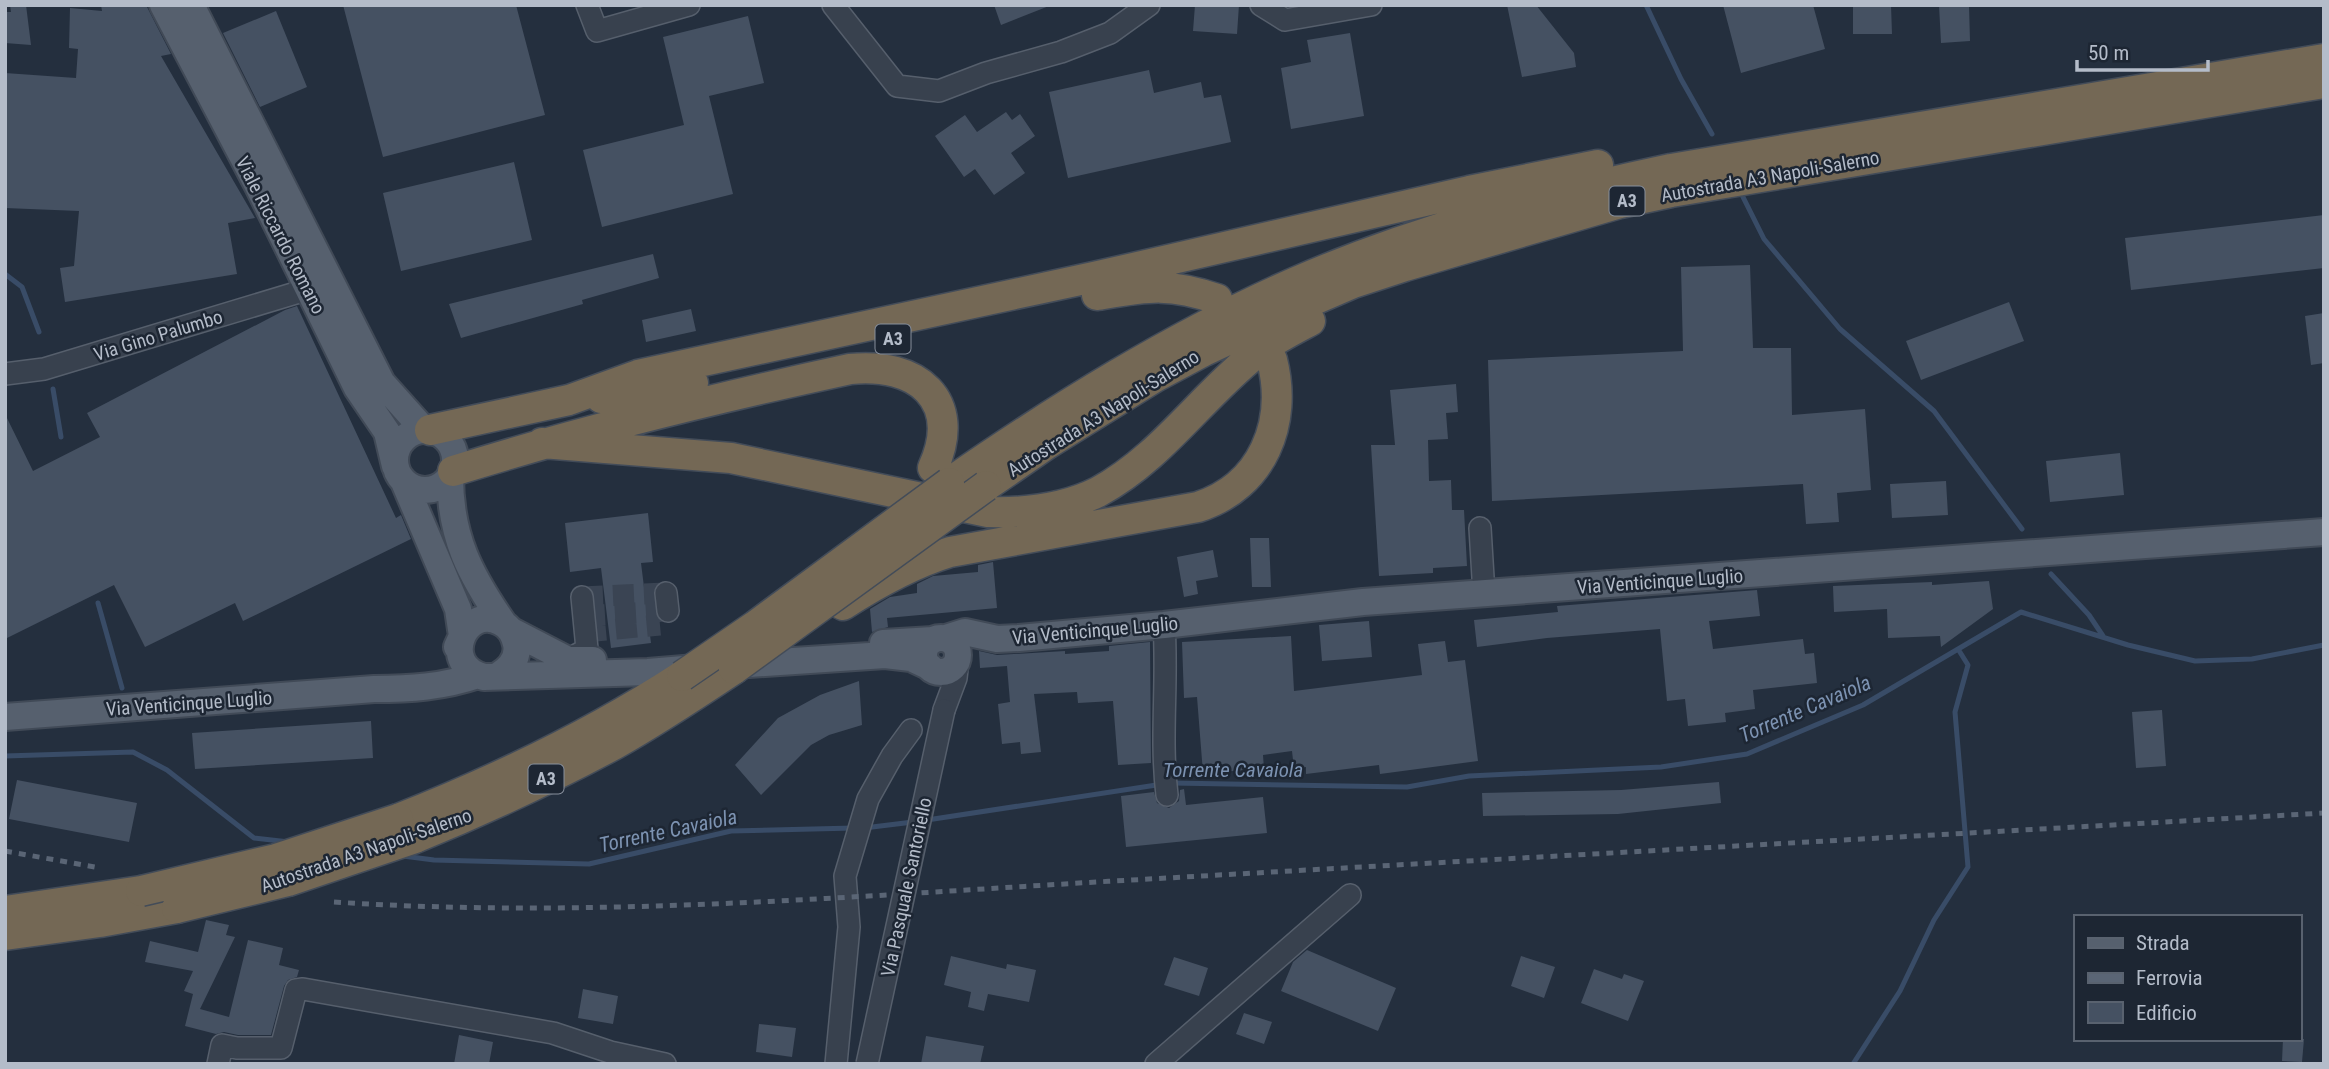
<svg xmlns="http://www.w3.org/2000/svg" width="2329" height="1069" viewBox="0 0 2329 1069" font-family="'Roboto Condensed',sans-serif">
<style>
.lines{fill:none;stroke-linecap:round;stroke-linejoin:round}
.stream{stroke:#394c67;stroke-width:5}
.building{fill:#455162}
.minor-tunnel{stroke:#3a4453;stroke-width:21;stroke-dasharray:21 10;stroke-linecap:butt}
.minor-casing{stroke:#565f6c;stroke-width:24}
.major-casing{stroke:#414a57;stroke-width:30}
.highway-casing{stroke:#434c59;stroke-width:33}
.minor{stroke:#38414e;stroke-width:21}
.major{stroke:#56606e;stroke-width:26}
.highway{stroke:#746855;stroke-width:30}
.rail{stroke:#5a6575;stroke-width:5;stroke-dasharray:7 7;stroke-linecap:butt}
.minor-bridge-casing{stroke:#565f6c;stroke-width:24;stroke-linecap:butt}
.highway-bridge-casing{stroke:#434c59;stroke-width:33;stroke-linecap:butt}
.minor-bridge{stroke:#38414e;stroke-width:21}
.highway-bridge{stroke:#746855;stroke-width:30}
.labels{text-anchor:middle;stroke-width:5;stroke-linejoin:round;paint-order:stroke}
.shield{fill:#1d2633;stroke:#878f9c;stroke-width:2}
.shield-label{font-size:18px;font-weight:bold;fill:#b4bcc9}
.street-label{font-size:19px;fill:#b4bcc9;stroke:#1d2633}
.water-label{font-size:21px;font-style:italic;fill:#7c92b1;stroke:#1d2633}
</style>
<rect width="100%" height="100%" fill="#242f3e"/>
<g class="lines">
<path class="stream" d="M1646 5 1681 79 1712 134
M1742 195 1764 239 1840 329 1934 411 2022 529
M5 274 22 287 39 332
M53 389 61 437
M2051 574 2089 615 2103 636
M98 603 122 688
M5 756 133 752 167 770 254 838 289 842
M1172 783 1407 787 1469 776 1661 767 1747 754 1863 705 2021 612 2128 645 2195 661 2252 659 2324 645
M927 820 1163 784
M864 828 913 822
M403 856 434 860 589 864 731 831 854 828
M1853 1064 1900 991 1934 920 1968 867 1955 712 1968 665 1958 649"/>
</g>
<path class="building" d="M10 5H26L31 45 5 43V12H11Z
M101 5H146L171 54 161 56 255 218 228 223 237 274 65 302 60 268 74 266 79 211 5 208V73L76 78 78 49 69 48 70 8 102 11Z
M343 5H516L545 115 383 157Z
M994 5H1049V6L1001 25Z
M1195 5H1239L1237 34 1193 31Z
M1507 5H1536L1574 53 1576 67 1522 77Z
M1723 5H1813L1825 49 1741 73Z
M1853 5H1891L1892 34H1853Z
M1939 5H1969L1970 41 1941 43Z
M276 11 307 87 260 107 223 33Z
M748 16 764 83 709 96 733 194 602 227 583 150 684 125 663 37Z
M1350 33 1364 116 1291 129 1281 68 1311 62 1307 40Z
M1149 70 1154 93 1201 82 1204 98 1221 95 1231 142 1068 178 1049 92Z
M1006 112 1012 120 1020 114 1035 136 1011 153 1025 173 994 195 975 169 964 177 935 136 965 115 977 132Z
M514 162 532 240 401 271 383 193Z
M2324 215V268L2131 290 2125 238Z
M653 254 659 278 582 300 583 304 461 338 449 304Z
M1750 265 1753 348H1791L1792 415 1865 409 1871 490 1837 493 1839 522 1806 524 1803 484 1492 501 1488 360 1683 351 1681 267Z
M2009 302 2024 341 1921 380 1906 341Z
M297 306 396 518 401 515 411 539 243 621 235 603 145 647 114 585 5 639V414L33 471 100 437 87 413 285 310Z
M691 309 696 331 646 342 642 320Z
M2324 313V363L2311 365 2305 316Z
M1456 384 1458 412 1446 413 1448 439 1428 440 1429 481 1451 480 1452 510H1464L1467 566 1433 568V573L1379 576 1371 445H1395L1390 390Z
M2120 453 2124 495 2050 502 2046 461Z
M1946 481 1948 515 1892 518 1890 484Z
M648 513 653 562 641 563 651 643 611 648 601 568 570 572 565 523Z
M1250 538H1269L1271 587H1252Z
M1213 550 1218 577 1196 581 1198 594 1184 597 1177 557Z
M993 562 997 608 887 618 888 627 872 632 870 609 890 597 917 593V584L933 576 978 572V565Z
M1989 581 1993 609 1941 647 1940 636 1888 638 1887 609 1834 612 1833 586 1932 582V585Z
M1757 590 1760 616 1709 621 1713 649 1803 639 1805 654 1814 653 1817 683 1753 690 1755 709 1725 713 1726 722 1688 726 1685 699 1667 701 1660 629 1547 638 1477 647 1474 620 1558 612 1557 606Z
M1369 621 1372 657 1322 661 1319 625Z
M1291 636 1294 691 1422 675 1418 644 1445 641 1448 662 1465 660 1478 761 1380 774 1379 765 1306 774V767L1294 769 1292 751 1263 755 1264 769 1203 773 1197 697 1184 698 1182 642Z
M1150 642 1151 763 1118 765 1113 701 1078 703 1077 692 1034 694 1041 752 1021 754 1020 742 1002 744 998 704 1010 702 1007 666 980 668 979 651 997 655 1065 651V654L1109 651V646Z
M859 681 862 725 829 735 811 745 761 795 735 765 778 718 820 695Z
M2162 710 2166 766 2136 768 2132 712Z
M371 721 373 758 195 769 192 733Z
M17 780 137 803 129 842 9 819Z
M1719 782 1721 803 1618 814 1483 816 1482 793 1621 790Z
M1184 789 1186 805 1263 797 1267 833 1126 847 1121 796 1154 792 1157 803 1169 808 1179 801 1180 790Z
M206 920 229 925 226 935 235 937 200 1009 229 1017 248 940 283 948 279 965 299 970 297 977 288 980 284 986 271 1035H238L224 1032 216 1034 185 1026 193 994 184 991 193 971 145 962 150 941 198 952Z
M1307 950 1396 988 1378 1031 1281 991 1293 962Z
M951 956 1006 969 1007 964 1036 970 1029 1002 988 994 984 1011 968 1007 971 992 944 985Z
M1521 956 1555 967 1544 998 1511 986Z
M1174 957 1208 968 1199 996 1164 985Z
M1594 969 1622 979 1624 974 1644 981 1628 1021 1581 1003Z
M583 989 618 996 613 1024 578 1018Z
M1244 1013 1272 1022 1264 1044 1236 1034Z
M759 1024 796 1028 792 1057 756 1052Z
M459 1035 493 1042 489 1064H454Z
M926 1036 984 1046 980 1064H921Z
M2283 1039H2304L2302 1062 2282 1061Z"/>
<g class="lines">
<path class="minor-tunnel" d="M582 597 666 593
M584 616 668 611
M585 632 660 625"/>
<g class="minor-casing">
<path id="minor" d="M587 5 597 31 689 5
M833 5 897 86 939 91 986 73 1061 52 1110 33 1149 5
M1261 5 1285 20 1371 5
M5 374 44 369 309 289
M1480 528 1484 594
M666 593 668 611
M1164 625C1168 682 1160 738 1167 795
M568 660 587 649 582 597
M944 710 956 678 958 660
M218 1064 222 1045 237 1048H281L296 990 303 989 553 1033 610 1052 665 1064
M836 1064 849 927 845 876 868 799 892 756 911 730
M1156 1064 1350 895"/>
</g>
<g class="major-casing">
<path id="major" d="M163 5 258 186 357 388 387 432 395 466
M191 5 382 383 424 430
M395 460a30 30 0 1 1 60 0a30 30 0 1 1-60 0Z
M450 476C450 537 470 575 504 624
M404 482 458 609 462 636 457 647
M512 631 568 660H593
M946 638 965 632 997 639 1019 638 1164 625 1363 602 2324 532
M924 655a17 17 0 1 1 34 0a17 17 0 1 1-34 0Z
M883 643 933 640
M734 665 885 655 911 658 930 667
M499 675C510 668 519 658 516 644 514 634 509 626 500 622 464 604 439 666 484 677L648 672 696 668
M5 717 374 689C410 689 443 687 478 675"/>
</g>
<g class="highway-casing">
<path id="highway" d="M1097 295C1146 287 1169 282 1217 299
M601 398 643 395 693 383
M430 430 569 400 638 375 1094 277 1469 191 1598 165
M542 443 731 458 988 512C1025 513 1064 509 1098 492 1161 458 1200 398 1255 354 1271 341 1291 331 1310 321
M453 471C584 430 716 398 850 369 916 362 964 399 933 468
M949 483C1059 407 1173 336 1296 282 1415 230 1544 196 1671 169L2324 59
M986 486 1047 444 1155 377 1204 351 1309 302 1353 283 1405 266 1620 203 1671 192 2324 83
M843 605C877 583 911 564 950 552L1198 507C1263 486 1288 423 1272 360
M398 819C497 780 593 734 682 676
M415 838C483 810 550 779 615 744 656 721 695 695 734 669
M5 911 141 891
M5 935 100 922 177 908"/>
</g>
<use href="#minor" class="minor"/>
<use href="#major" class="major"/>
<use href="#highway" class="highway"/>
<path class="rail" d="M5 851 95 867
M334 902C594 919 854 896 1114 881 1517 858 1920 836 2324 813"/>
<g class="minor-bridge-casing">
<path id="minor-bridge" d="M867 1064 944 710"/>
</g>
<g class="highway-bridge-casing">
<path id="highway-bridge" d="M734 669 986 486
M682 676 755 626 949 483
M141 891 276 859 398 819
M177 908 288 881 415 838"/>
</g>
<use href="#minor-bridge" class="minor-bridge"/>
<use href="#highway-bridge" class="highway-bridge"/>
</g>
<g class="labels">
<g class="shield">
<rect x="1609.5" y="186.5" width="35" height="29" rx="5"/>
<rect x="875.5" y="324.5" width="35" height="29" rx="5"/>
<rect x="528.5" y="764.5" width="35" height="29" rx="5"/>
</g>
<g class="shield-label">
<text x="1627" y="207">A3</text>
<text x="893" y="345">A3</text>
<text x="546" y="785">A3</text>
</g>
<g class="street-label">
<text transform="translate(1770 176) rotate(-10)" y="7">Autostrada A3 Napoli-Salerno</text>
<text transform="translate(281 235) rotate(63)" y="7">Viale Riccardo Romano</text>
<text transform="translate(158 335) rotate(-17)" y="7">Via Gino Palumbo</text>
<text transform="translate(1103 413) rotate(-32)" y="7">Autostrada A3 Napoli-Salerno</text>
<text transform="translate(1660 581) rotate(-4)" y="7">Via Venticinque Luglio</text>
<text transform="translate(1095 630) rotate(-5)" y="7">Via Venticinque Luglio</text>
<text transform="translate(189 703) rotate(-4)" y="7">Via Venticinque Luglio</text>
<text transform="translate(366 850) rotate(-19)" y="7">Autostrada A3 Napoli-Salerno</text>
<text transform="translate(906 887) rotate(-78)" y="7">Via Pasquale Santoriello</text>
</g>
<g class="water-label">
<text transform="translate(1805 709) rotate(-23)" y="7">Torrente Cavaiola</text>
<text x="1233" y="777">Torrente Cavaiola</text>
<text transform="translate(668 831) rotate(-12)" y="7">Torrente Cavaiola</text>
</g>
</g>
<rect width="2329" height="1069" fill="none" stroke="#b4bcc9" stroke-width="14"/>
<rect x="2074" y="915" width="228" height="126" fill="#1d2633" stroke="#59626f" stroke-width="2"/>
<rect x="2088" y="938" width="35" height="10" fill="#56606e" stroke="#59626f" stroke-width="2"/>
<text x="2136" y="950" font-size="21" fill="#b4bcc9">Strada</text>
<rect x="2088" y="973" width="35" height="10" fill="#5a6575" stroke="#59626f" stroke-width="2"/>
<text x="2136" y="985" font-size="21" fill="#b4bcc9">Ferrovia</text>
<rect x="2088" y="1002" width="35" height="21" fill="#455162" stroke="#59626f" stroke-width="2"/>
<text x="2136" y="1020" font-size="21" fill="#b4bcc9">Edificio</text>
<path d="M2077 60v10h131v-10" fill="none" stroke="#b4bcc9" stroke-width="3.5"/>
<text x="2088" y="60" font-size="21" fill="#b4bcc9" stroke="#1d2633" stroke-width="5" paint-order="stroke">50 m</text>
</svg>
